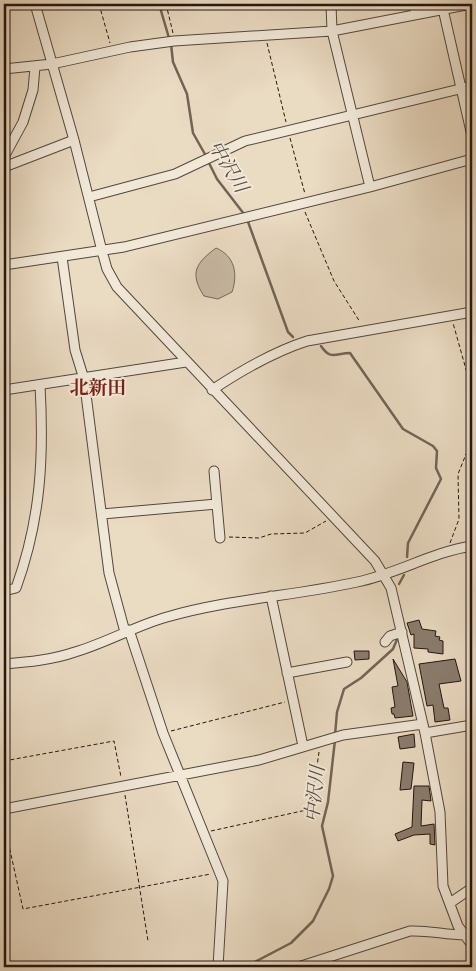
<svg xmlns="http://www.w3.org/2000/svg" width="476" height="971" viewBox="0 0 476 971" font-family="Alegreya,'Noto Serif JP',serif">
<style>
.green{fill:#c8baa4;stroke:#75685a}
.lines{fill:none;stroke-linecap:round;stroke-linejoin:round}
.stream{stroke:#716456;stroke-width:2.5}
.building{fill:#8a7c6d;stroke:#22160f}
.minor-casing{stroke:#54473c;stroke-width:11}
.path{stroke:#22160f;stroke-width:1;stroke-dasharray:4 2.5;stroke-linecap:butt}
.minor{stroke:#f1e8d8;stroke-width:9}
.labels{text-anchor:middle;stroke-width:4;stroke-linejoin:round;paint-order:stroke}
.water-label{font-size:19px;font-style:italic;fill:#574a3f;stroke:#f1e8d8}
.neighbourhood-label{font-size:19px;font-weight:bold;fill:#7a1f14;stroke:#f1e8d8}
</style>
<rect width="100%" height="100%" fill="#eadbc3"/>
<filter id="stains"><feTurbulence type="fractalNoise" baseFrequency=".004" numOctaves="4"/><feColorMatrix values="0 0 0 0 .2 0 0 0 0 .09 0 0 0 0 .02 0 0 0 .5 -.17"/></filter>
<radialGradient id="worn" r=".72"><stop offset=".6" stop-color="#630" stop-opacity="0"/><stop offset="1" stop-color="#630" stop-opacity=".3"/></radialGradient>
<path class="green" d="M216 248C235 256 238 274 232 292L218 299 204 296C189 273 196 263 216 248Z"/>
<g class="lines">
<path class="stream" d="M159 4 169 38
M171 44 173 62 187 94 193 133 206 156
M208 161 217 179 244 214
M247 219 288 332 293 337
M321 346C331 361 336 353 350 353L403 429 433 446 437 451 436 468 441 479 408 543 407 557
M399 584 404 575
M335 735 337 712 344 689 361 678 393 649 398 637
M245 967 291 943 313 921 329 889 333 876 322 826 328 802 335 740"/>
</g>
<path class="building" d="M419 620 422 629 436 631 435 636 440 637 439 640 443 641V654L428 652V649L414 648V634L411 635 407 623Z
M354 651H369V659L355 660Z
M393 659 407 682 413 716 395 718 394 714H392L391 708 395 707 392 687 398 686Z
M455 659 461 681 439 684 444 708H448L450 720 435 722 433 705 427 706 419 664Z
M414 734 415 747 400 749 398 737Z
M403 762 414 763 411 789 400 790Z
M414 786H429L431 801 422 800 421 826 434 824 435 845 430 844V834L414 835 398 841 395 834 412 827Z"/>
<g class="lines">
<g class="minor-casing">
<path id="minor" d="M35 4 74 140 102 251 107 269 117 287 375 561 391 588 425 733 440 812 443 886 458 926 472 945
M331 4 332 31 370 187
M414 4 416 14
M443 9 472 136
M4 69 52 64 130 47 174 41 332 31 471 4
M4 157 23 122 33 90 35 67
M4 167 74 140
M89 197 175 174 245 141 472 86
M62 257 75 350 84 379 109 573 125 632
M4 265 124 247 370 187 472 159
M4 390 186 362
M212 390C242 370 273 352 307 341L472 312
M214 471 220 538
M102 514 217 504
M4 591 16 588C41 519 44 457 40 385
M271 596 303 746
M129 630 163 733 223 881 218 967
M385 642 390 636 402 632
M4 664C28 662 52 660 75 652 106 643 135 626 167 617 229 599 294 596 357 582 397 574 432 552 472 546
M287 673 347 662
M425 733 472 725
M4 809 259 760 343 735 423 724
M450 903 472 888
M298 967 410 931C428 930 446 935 465 935"/>
</g>
<path class="path" d="M99 4 110 43
M166 4 173 33
M267 43 286 122
M290 138 305 194
M305 212 334 281 360 322
M229 537 259 538 271 534 305 533 326 521
M450 543 459 519 458 474 471 442V427L469 380 453 323
M171 731 285 702
M4 761 114 741 121 777
M125 795 148 941
M4 823 23 909 211 874
M211 831 311 809 319 752"/>
<use href="#minor" class="minor"/>
</g>
<g class="labels">
<g class="water-label">
<text transform="translate(229 166) rotate(59)" y="7">中沢川</text>
<text transform="translate(314 794) rotate(-84)" y="7">中沢川</text>
</g>
<g class="neighbourhood-label">
<text x="98" y="394">北新田</text>
</g>
</g>
<rect width="476" height="971" fill="none" stroke="#eadbc3" stroke-width="20"/>
<rect x="5" y="5" width="466" height="961" fill="none" stroke="#22160f" stroke-width="2.5"/>
<rect x="10" y="10" width="456" height="951" fill="none" stroke="#22160f"/>
<rect width="100%" height="100%" filter="url(#stains)"/>
<rect width="100%" height="100%" fill="url(#worn)"/>
</svg>
